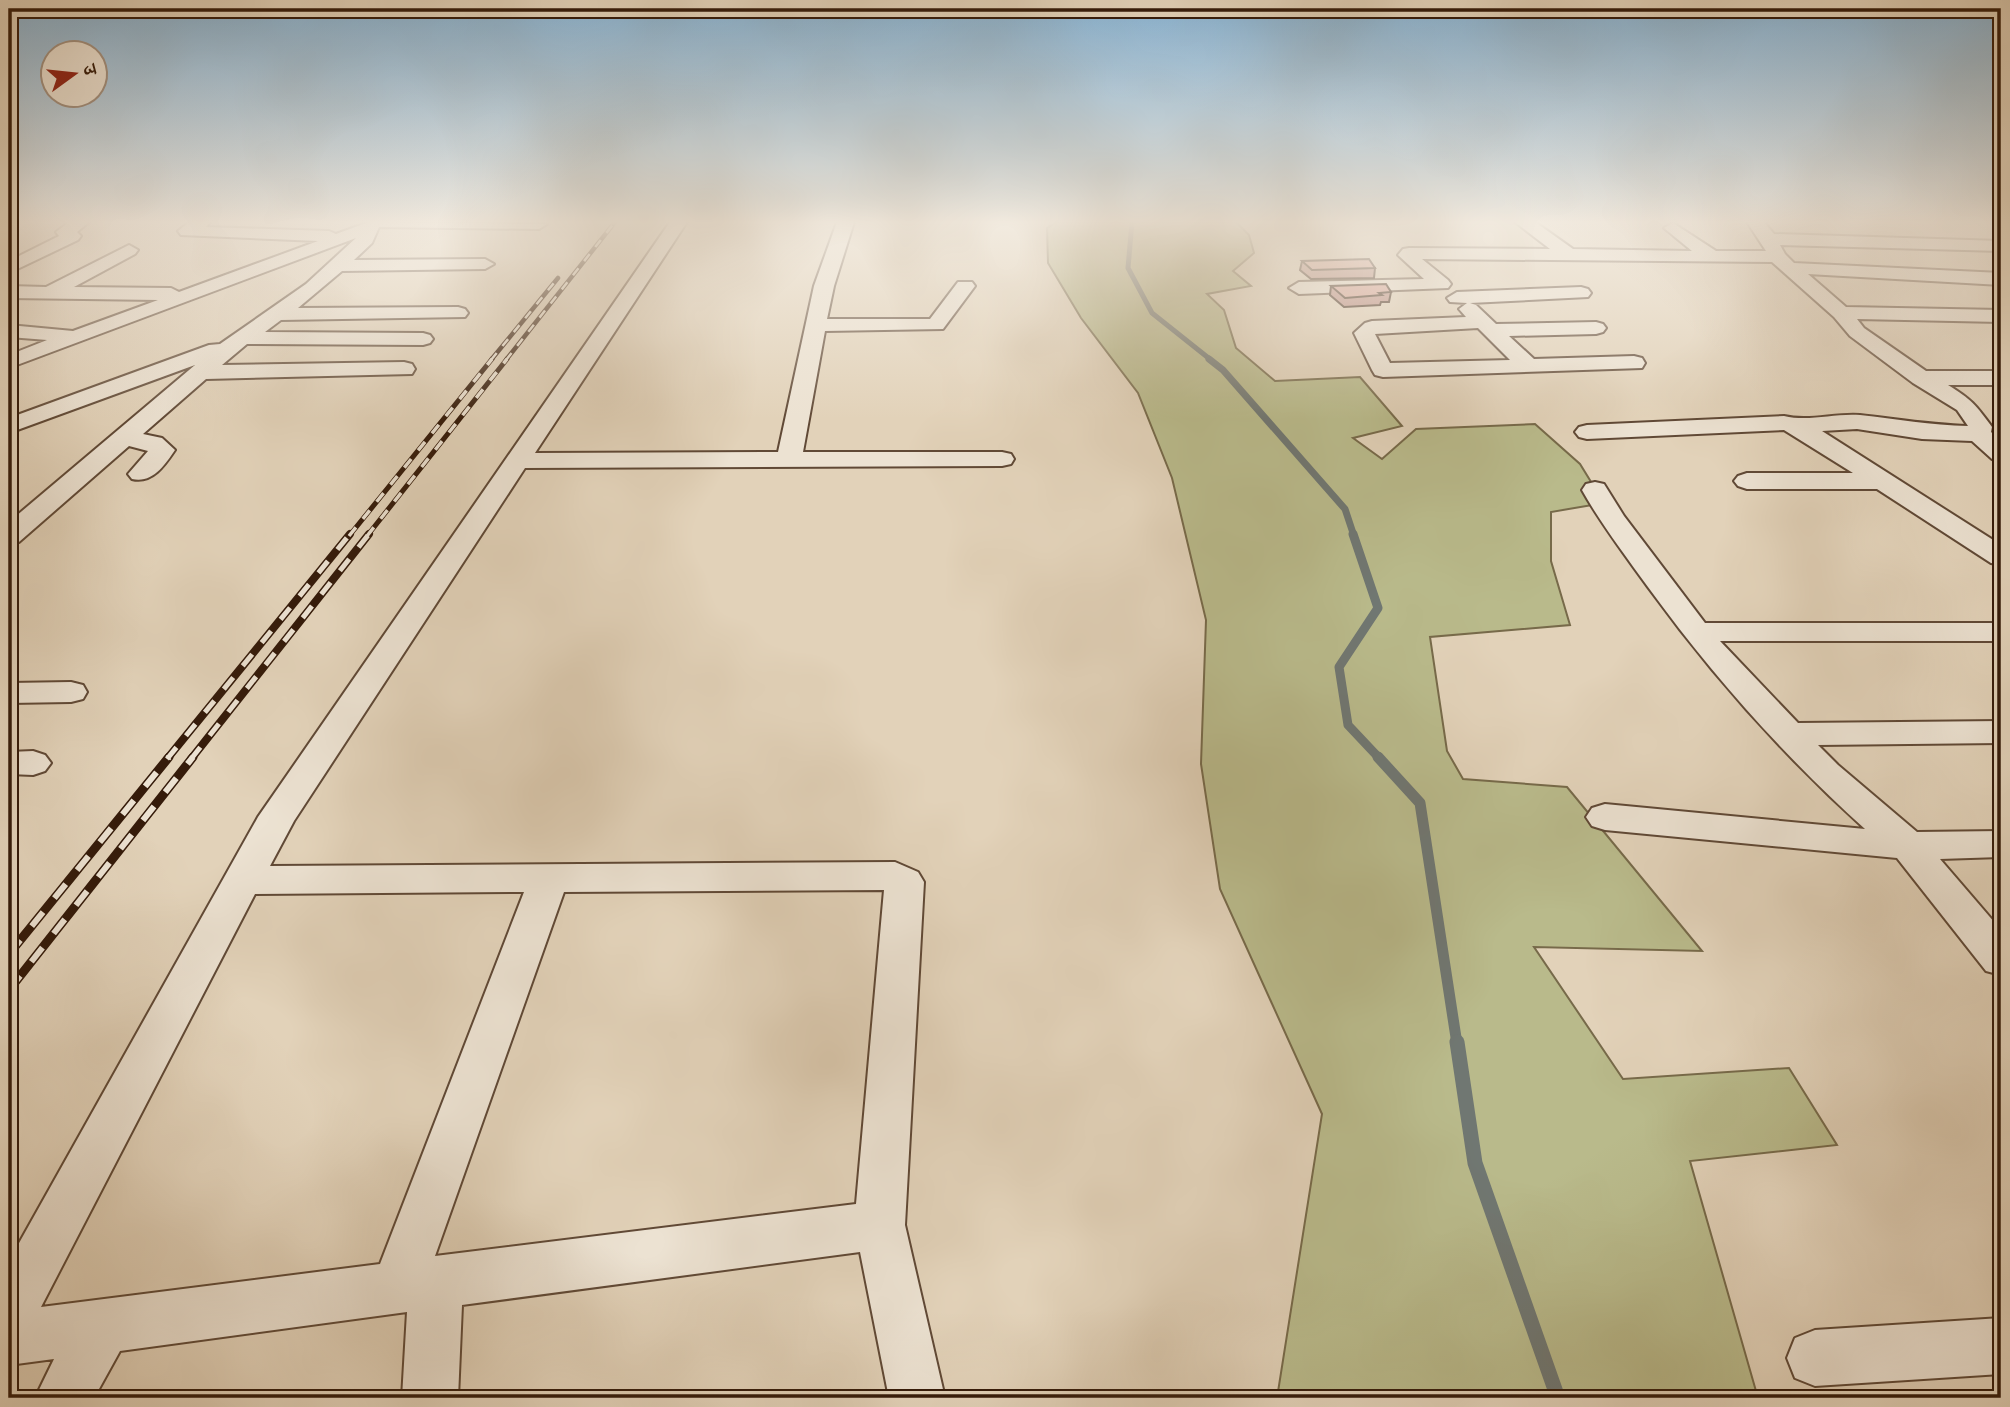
<svg xmlns="http://www.w3.org/2000/svg" width="2010" height="1407" viewBox="0 0 2010 1407" font-family="'IM FELL Great Primer','Noto Serif Devanagari',serif">
<style>
.green{fill:#b9ba8b;stroke:#776a4a;stroke-width:2}
.lines{fill:none;stroke-linecap:round;stroke-linejoin:round}
.stream-far4{stroke:#707772;stroke-width:5}
.stream-far3{stroke:#707772;stroke-width:7}
.stream-far2{stroke:#707772;stroke-width:9}
.stream-far1{stroke:#707772;stroke-width:11}
.stream{stroke:#707772;stroke-width:15}
.minor-casing{stroke:#604936;stroke-width:4}
.minor{fill:#ece2d2;fill-rule:evenodd}
.rail-far3-casing{stroke:#351b0a;stroke-width:4.5}
.rail-far2-casing{stroke:#351b0a;stroke-width:5}
.rail-far1-casing{stroke:#351b0a;stroke-width:8}
.rail-casing{stroke:#351b0a;stroke-width:9}
.rail-far3{stroke:#ece2d2;stroke-width:2.5;stroke-dasharray:9;stroke-linecap:butt}
.rail-far2{stroke:#ece2d2;stroke-width:3.5;stroke-dasharray:11;stroke-linecap:butt}
.rail-far1{stroke:#ece2d2;stroke-width:5;stroke-dasharray:15;stroke-linecap:butt}
.rail{stroke:#ece2d2;stroke-width:6;stroke-dasharray:18;stroke-linecap:butt}
.wall{fill:#b9877c;stroke:#351b0a;stroke-width:2}
.building{fill:#d79d90;stroke:#351b0a;stroke-width:2}
</style>
<rect width="100%" height="100%" fill="#e2d2b9"/>
<filter id="stains"><feTurbulence type="fractalNoise" baseFrequency=".00286" numOctaves="4"/><feColorMatrix values="0 0 0 0 .2 0 0 0 0 .09 0 0 0 0 .02 0 0 0 .5 -.17"/></filter>
<radialGradient id="worn" r=".72"><stop offset=".6" stop-color="#630" stop-opacity="0"/><stop offset="1" stop-color="#630" stop-opacity=".3"/></radialGradient>
<path class="green" d="M1057 222H1236L1249 235 1254 253 1233 271 1251 286 1207 294 1224 310 1236 348 1275 381 1360 377 1402 426 1353 438 1382 459 1416 429 1535 424 1580 464 1604 503 1551 512V561L1570 625 1430 637 1447 751 1463 779 1567 787 1702 951 1534 947 1623 1079 1789 1068 1837 1145 1690 1161 1758 1398H1277L1322 1114 1220 889 1201 764 1206 620 1172 478 1138 393 1081 318 1048 263 1047 228Z"/>
<g class="lines">
<path class="stream-far4" d="M1132 222 1128 268 1152 313 1211 360"/>
<path class="stream-far3" d="M1209 359 1223 370 1345 509 1354 536"/>
<path class="stream-far2" d="M1353 534 1378 608 1339 667 1348 725 1380 759"/>
<path class="stream-far1" d="M1378 757 1420 803 1457 1044"/>
<path class="stream" d="M1457 1042 1475 1163 1558 1398"/>
<g class="minor-casing">
<path id="minor" d="M69 222H89L77 232 81 236 78 240 9 273V261L59 236 56 232Z
M189 222H210L206 227 329 231 336 234 369 222 547 224 539 229 379 227 372 243 354 260 485 259 494 264 485 269 342 271 298 308 458 307 465 309 468 313 465 317 281 320 265 332 423 333 430 335 433 339 430 343 423 345 247 344 222 365 404 362 412 364 415 369 412 374 206 379 143 434 162 438 175 450C165 465 152 484 132 479L128 474 148 451 129 446 19 542 9 544V522L195 365 9 433V418L209 345 220 344 306 284 356 238 9 368V355L47 340 9 337V325L73 331 158 300 9 298V286L46 287 129 245 138 250 135 254 74 287 171 288 179 292 318 241 181 235 178 231Z
M670 222H687L535 453 778 452 814 286 837 222H854L834 286 827 319H930L958 282H972L975 286 943 329 825 331 803 452H1002L1011 454 1014 459 1011 464 1002 466 525 468 294 821 270 866 895 862 918 872 924 882 905 1225 945 1398H889L860 1252 462 1305 458 1398H402L407 1312 120 1351 94 1398H35L54 1359 9 1365V1261L258 817ZM884 890 856 1204 435 1256 564 892ZM524 892 380 1264 41 1307 255 894Z
M1515 222H1535L1573 249 1692 251 1664 228 1673 223 1716 251H1766L1747 222H1764L1774 234 2001 241V251L1780 245 1785 254 1794 263 2001 273V285L1808 274 1846 307 2001 310V322L1857 319 1864 328 1926 371H2001V385H1948C1971 399 1976 405 1992 427L1991 432 2001 441V461L1992 459 1972 441 1922 439 1857 429 1822 431 2001 545V565L1991 563 1877 489H1747L1738 486 1734 481 1738 476 1747 473H1853L1784 430 1587 439 1579 437 1575 432 1579 427 1587 425 1784 416C1809 422 1834 413 1860 415 1896 419 1931 425 1968 426L1957 410 1913 383 1850 336 1834 317 1772 262 1422 259 1448 280 1451 284 1448 288 1299 294 1289 288 1299 282 1424 279 1398 255 1403 249 1409 248 1550 249Z
M1581 287 1588 289 1591 293 1588 297 1470 303 1476 305 1496 324 1596 322 1603 324 1606 328 1603 332 1596 334 1509 336 1534 359 1634 356 1642 358 1645 363 1642 368 1383 377 1375 375 1372 370 1354 333 1365 323 1372 321 1466 317 1459 309 1467 303 1450 302 1447 298 1457 292ZM1478 328 1510 360 1390 363 1375 334Z
M1595 482 1604 484 1624 516 1705 623H2001V641H1720L1798 723 2001 721V743L1818 745 1838 765 1917 832 2001 831V857L1940 859 2001 930V975L1986 971 1897 858 1605 830 1592 826 1586 817 1592 808 1605 804 1865 829C1784 756 1712 675 1648 587 1625 555 1601 524 1582 490L1586 484Z
M71 682 83 685 87 692 83 699 71 702 9 703V683Z
M33 751 45 755 51 763 45 771 33 775 9 774V752Z
M2001 1318V1374L1815 1386 1795 1378 1787 1358 1795 1338 1815 1330Z"/>
</g>
<use href="#minor" class="minor"/>
<g class="rail-far3-casing">
<path id="rail-far3" d="M491 360 558 278
M506 360 615 222"/>
</g>
<g class="rail-far2-casing">
<path id="rail-far2" d="M349 536 492 359
M367 536 507 359"/>
</g>
<g class="rail-far1-casing">
<path id="rail-far1" d="M167 759 350 534
M191 759 369 534"/>
</g>
<g class="rail-casing">
<path id="rail" d="M9 954 169 757
M9 990 193 757"/>
</g>
<use href="#rail-far3" class="rail-far3"/>
<use href="#rail-far2" class="rail-far2"/>
<use href="#rail-far1" class="rail-far1"/>
<use href="#rail" class="rail"/>
</g>
<path class="wall" d="M1302 261 1375 268 1374 278 1311 279 1300 270Z
M1331 286 1391 292 1389 302H1381L1380 305 1344 307 1330 295Z"/>
<path class="building" d="M1369 259 1375 268 1312 270 1302 261Z
M1386 284 1391 292 1379 293 1382 295 1345 298 1331 286Z"/>
<linearGradient id="sky" x2="0" y2="1"><stop stop-color="#88b4d5"/><stop offset="0.53" stop-color="#f2ebe0"/><stop offset="1" stop-color="#f2ebe0" stop-opacity="0"/></linearGradient>
<rect width="2010" height="419" fill="url(#sky)"/>
<rect width="2010" height="1407" fill="none" stroke="#e2d2b9" stroke-width="35"/>
<rect x="10" y="10" width="1989" height="1386" fill="none" stroke="#351b0a" stroke-width="3.5"/>
<rect x="18" y="18" width="1975" height="1372" fill="none" stroke="#351b0a" stroke-width="2"/>
<g transform="translate(74 74) rotate(75)"><circle r="33" fill="#ece2d2" stroke="#a39282" stroke-width="2"/>
<path d="M0-5L12 26L0 18L-12 26Z" fill="#8f2418"/>
<text y="-10" font-size="19" font-weight="bold" text-anchor="middle" fill="#351b0a">उ</text>
</g>
<rect width="100%" height="100%" filter="url(#stains)"/>
<rect width="100%" height="100%" fill="url(#worn)"/>
</svg>
